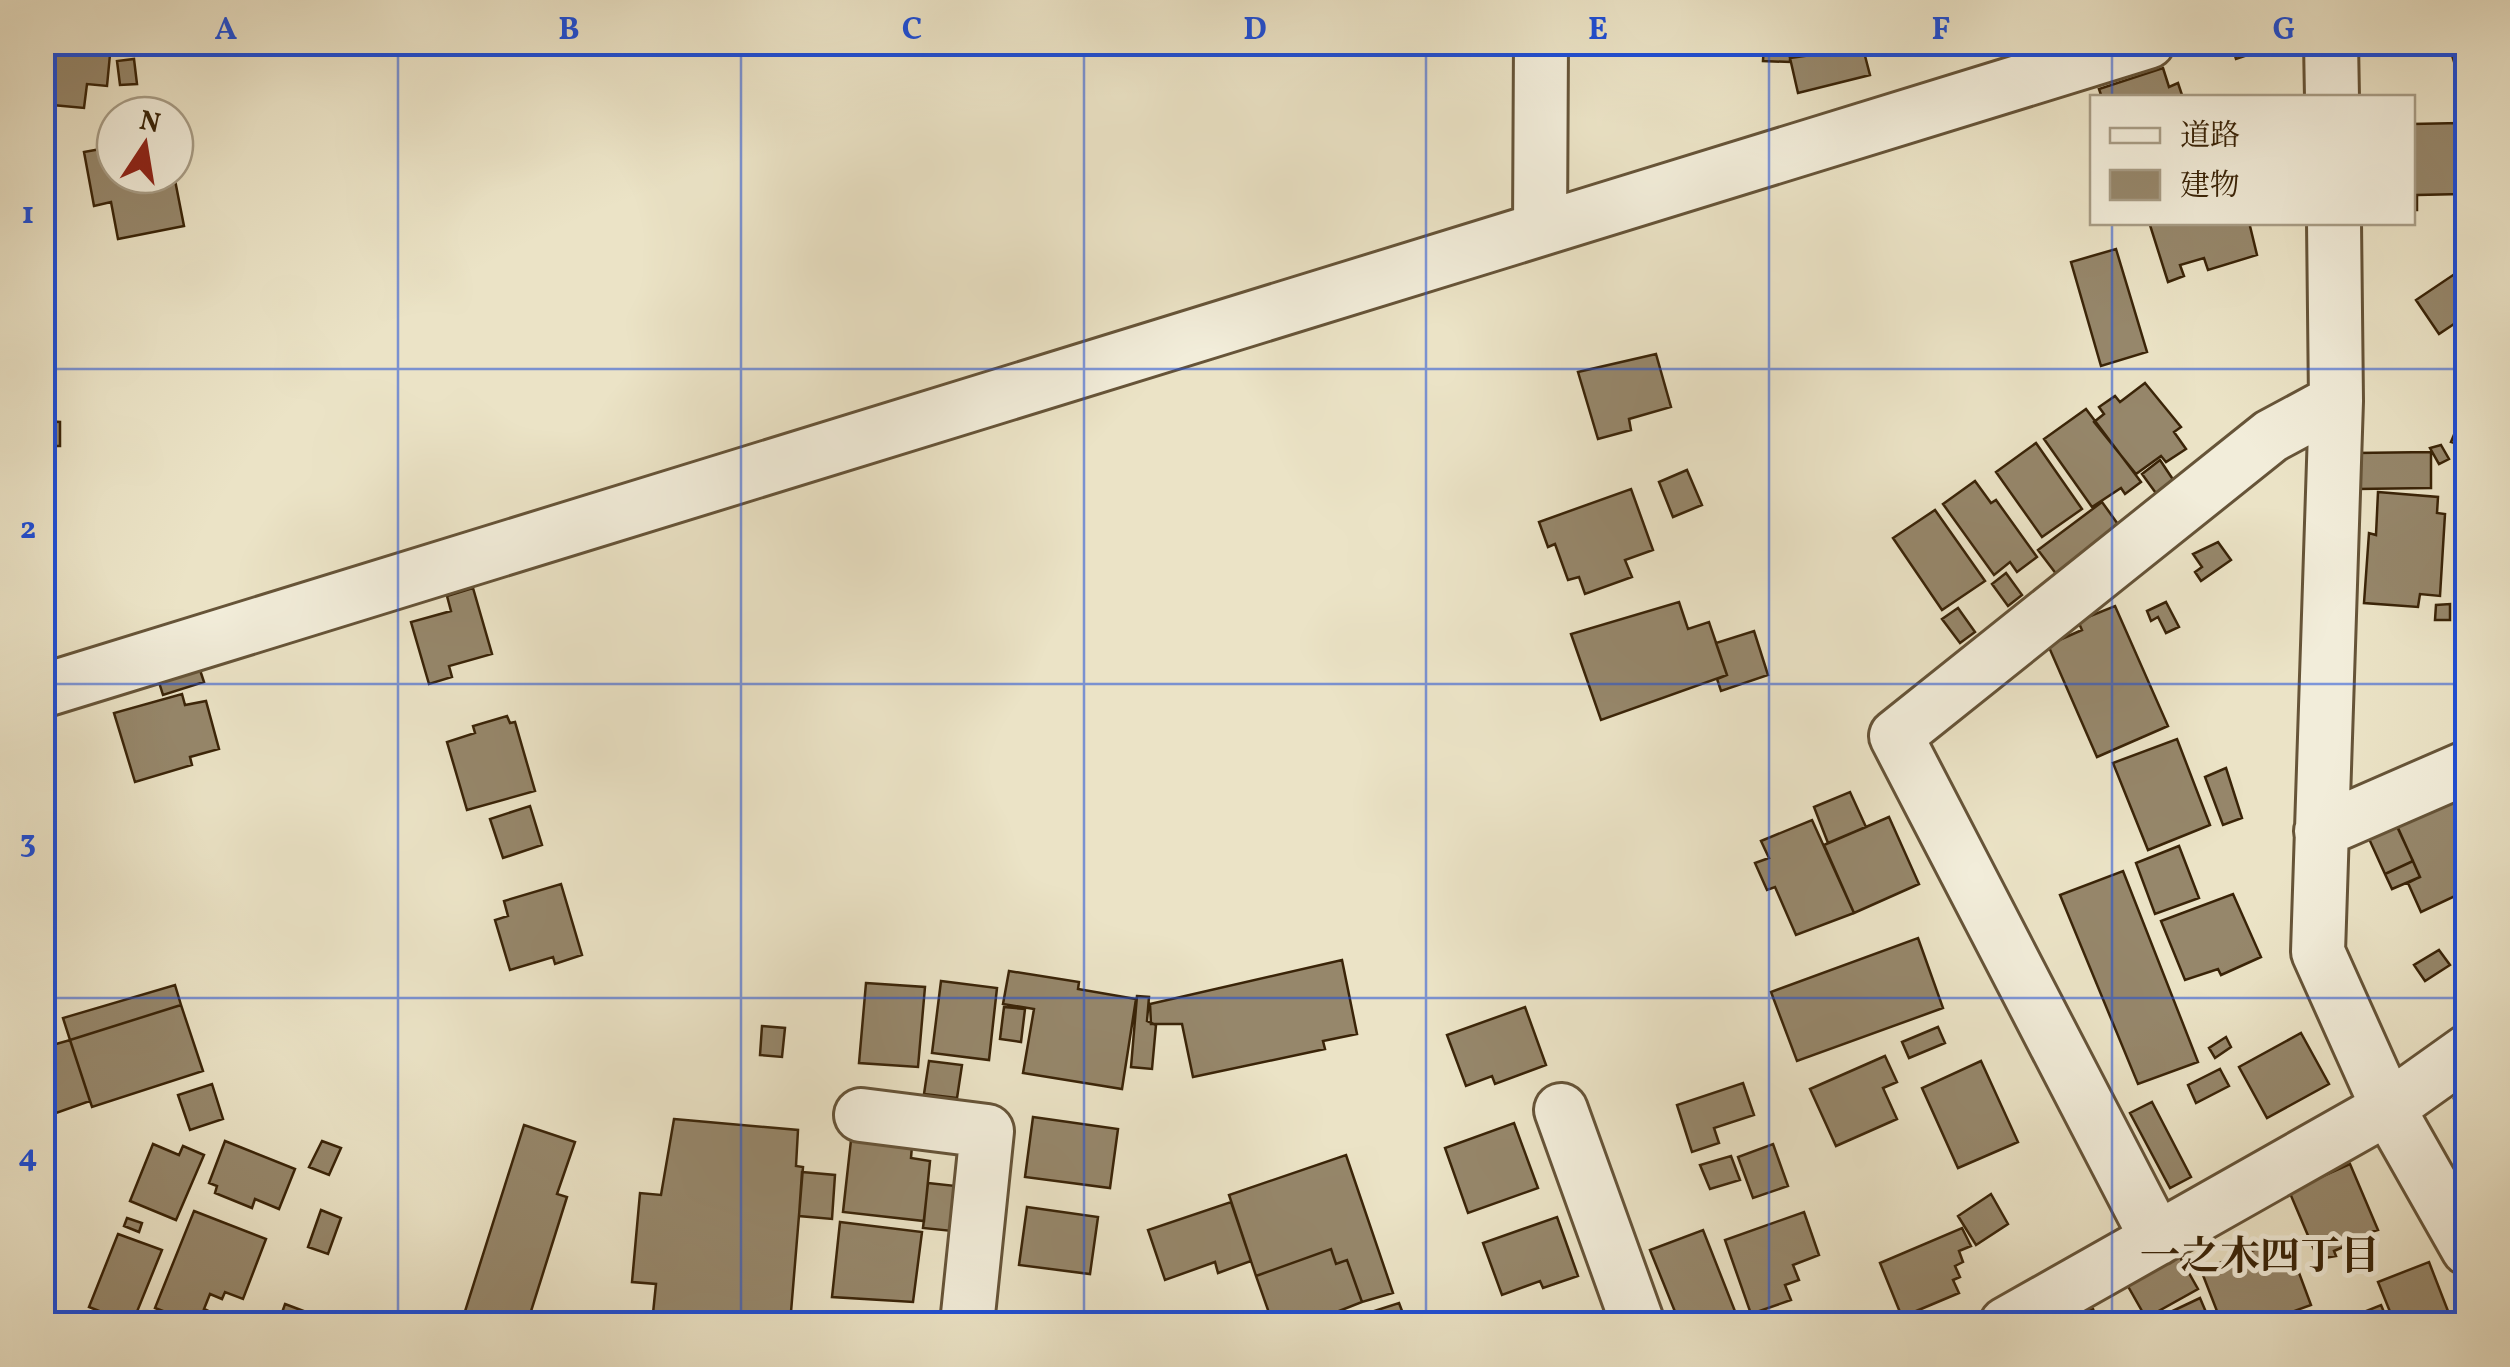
<svg xmlns="http://www.w3.org/2000/svg" width="2510" height="1367" viewBox="0 0 2510 1367" font-family="Vollkorn,'Noto Serif JP',serif">
<style>
.building{fill:#96876b;stroke:#3a2408;stroke-width:2.5}
.lines{fill:none;stroke-linecap:round;stroke-linejoin:round}
.minor-casing{stroke:#665438;stroke-width:58}
.minor{stroke:#f2edda;stroke-width:52}
.grid{fill:none;stroke:#1d4ed8;stroke-width:2.5;stroke-opacity:0.55}
.labels{text-anchor:middle;stroke-width:10;stroke-linejoin:round;paint-order:stroke}
.neighbourhood-label{font-size:40px;font-weight:bold;fill:#3a2408;stroke:#f2edda}
.neatline{fill:none;stroke:#1d4ed8;stroke-width:4}
.grid-label{font-size:32px;text-anchor:middle;font-weight:bold;fill:#1d4ed8}
</style>
<rect width="100%" height="100%" fill="#ebe3c6"/>
<filter id="stains"><feTurbulence type="fractalNoise" baseFrequency=".002" numOctaves="4"/><feColorMatrix values="0 0 0 0 .2 0 0 0 0 .09 0 0 0 0 .02 0 0 0 .5 -.17"/></filter>
<radialGradient id="worn" r=".72"><stop offset=".6" stop-color="#630" stop-opacity="0"/><stop offset="1" stop-color="#630" stop-opacity=".3"/></radialGradient>
<path class="building" d="M42 42 111 44 107 86 87 84 84 108 42 104Z
M1764 42H1811L1812 55 1790 58V62L1763 61Z
M1825 42H1868L1869 50 1864 52 1870 75 1798 93 1790 58 1816 54 1814 45Z
M2258 42 2260 51 2236 59 2231 44Z
M2448 42H2468V83L2461 85Z
M134 59 137 84 120 85 117 61Z
M2163 68 2169 87 2178 83 2183 98H2102L2099 89Z
M2460 123 2462 194 2417 195V210H2412V124Z
M115 134V175H174L184 226 118 239 111 202 94 206 84 152 106 148 104 136Z
M2149 222H2249L2257 255 2208 270 2204 258 2180 265 2184 276 2168 282Z
M2116 249 2147 352 2101 366 2071 262Z
M2468 265V338L2457 322 2439 334 2416 300Z
M1656 354 1671 407 1629 419 1631 430 1598 439 1578 372Z
M2145 383 2181 427 2174 432 2186 449 2166 462 2161 456 2136 474 2094 422 2104 414 2099 407 2115 396 2120 402Z
M2468 401V447L2451 442Z
M2086 409 2141 482 2125 494 2121 488 2092 507 2044 439Z
M42 416 44 421 60 422V446H43V463Z
M2036 443 2082 509 2042 537 1996 472Z
M2441 445 2449 459 2439 464 2430 448Z
M2431 452V488L2357 489 2355 453Z
M2160 460 2176 484 2158 496 2142 474Z
M1687 470 1702 505 1673 517 1659 482Z
M1975 481 1991 503 1996 500 2037 557 2017 572 2010 562 1994 575 1943 504Z
M1631 489 1653 550 1625 560 1632 577 1585 594 1579 577 1568 580 1555 544 1548 547 1539 522Z
M2378 492 2438 497 2437 513 2445 514 2440 596 2420 594 2418 607 2364 603 2369 533 2376 535Z
M2102 502 2120 527 2057 575 2038 550Z
M1935 510 1985 581 1942 610 1893 538Z
M2218 542 2231 560 2201 581 2195 572 2202 567 2193 554Z
M2006 573 2022 595 2008 606 1992 584Z
M473 588 492 654 449 666 452 677 429 684 411 622 451 611 447 596Z
M1679 602 1688 629 1709 622 1727 675 1601 720 1571 634Z
M2166 602 2179 627 2166 633 2158 617 2151 621 2147 611Z
M2450 604V620H2435L2436 605Z
M2115 606 2168 726 2097 757 2048 645 2082 630 2078 621Z
M1958 608 1975 632 1960 643 1942 619Z
M1754 631 1768 675 1721 691 1717 679 1727 675 1716 643Z
M199 667 204 682 163 695 158 679Z
M182 694 185 705 206 701 219 749 190 757 192 765 135 782 114 713Z
M507 716 510 723 515 722 535 791 467 810 447 742 475 733 473 726Z
M2177 739 2210 825 2148 850 2113 763Z
M2226 768 2242 818 2223 825 2205 777Z
M1850 792 1866 827 1828 843 1814 807Z
M2452 792 2468 826V890L2421 912 2408 883 2420 877 2394 819Z
M530 806 542 845 503 858 490 819Z
M1889 817 1919 884 1854 913 1824 845Z
M2393 818 2413 861 2385 874 2365 830Z
M1812 820 1854 913 1796 935 1775 887 1767 890 1755 863 1769 858 1761 841Z
M2179 846 2199 898 2155 914 2136 863Z
M2413 861 2420 877 2392 889 2385 874Z
M2123 871 2198 1062 2138 1084 2060 895Z
M561 884 582 955 555 964 553 957 510 970 495 920 508 916 504 901Z
M2233 894 2261 957 2221 975 2218 969 2185 980 2161 921Z
M1918 938 1943 1008 1797 1061 1771 992Z
M2439 950 2450 965 2425 981 2414 965Z
M1342 960 1357 1034 1323 1041 1325 1049 1193 1077 1182 1024H1151L1150 1004Z
M1009 971 1079 982 1078 989 1136 999 1122 1089 1023 1073 1034 1009 1003 1004Z
M941 981 997 988 989 1060 932 1053Z
M866 983 925 987 918 1067 859 1063Z
M175 985 181 1005 70 1040 63 1018Z
M1137 996 1149 997 1147 1021 1156 1025 1152 1069 1131 1067Z
M181 1005 203 1071 92 1107 70 1040Z
M1004 1007 1025 1009 1021 1042 1000 1039Z
M1525 1007 1546 1065 1495 1084 1492 1076 1466 1086 1447 1035Z
M762 1026 785 1028 782 1057 760 1055Z
M1938 1027 1945 1043 1909 1058 1902 1042Z
M2301 1033 2329 1084 2267 1118 2239 1067Z
M2226 1037 2231 1047 2215 1058 2209 1048Z
M70 1040 90 1101 42 1118V1048Z
M1885 1056 1897 1082 1883 1088 1897 1119 1836 1146 1810 1089Z
M929 1061 962 1065 957 1098 924 1094Z
M1981 1061 2018 1142 1958 1168 1922 1088Z
M2220 1069 2229 1086 2196 1103 2188 1085Z
M1743 1083 1754 1115 1714 1128 1719 1143 1692 1152 1677 1105Z
M212 1084 223 1119 190 1130 178 1095Z
M2468 1091V1123L2454 1099Z
M2152 1102 2191 1177 2170 1188 2130 1113Z
M1033 1117 1118 1129 1110 1188 1025 1177Z
M674 1119 798 1130 796 1166 803 1167 790 1324 652 1323 656 1284 632 1282 640 1193 661 1195Z
M1514 1123 1538 1188 1468 1213 1445 1148Z
M524 1125 575 1142 557 1194 567 1197 527 1324H461Z
M851 1140 912 1146 911 1158 930 1161 924 1221 843 1212Z
M225 1141 295 1169 279 1209 255 1199 252 1208 215 1193 217 1186 209 1183Z
M322 1141 341 1148 329 1175 309 1167Z
M153 1144 179 1155 183 1146 204 1155 176 1220 130 1201Z
M1773 1144 1788 1186 1753 1198 1738 1157Z
M1346 1155 1393 1293 1362 1302 1347 1260 1336 1264 1331 1249 1256 1276 1229 1195Z
M1731 1156 1740 1180 1710 1189 1700 1165Z
M2350 1164 2378 1230 2371 1232 2374 1240 2361 1246 2359 1240 2334 1251 2336 1256 2318 1259 2289 1191Z
M802 1172 835 1175 832 1219 799 1216Z
M928 1183 956 1186 952 1231 923 1228Z
M1991 1194 2008 1224 1976 1245 1958 1216Z
M1231 1202 1251 1261 1218 1273 1215 1262 1165 1280 1148 1230Z
M1027 1207 1098 1217 1090 1274 1019 1265Z
M321 1210 341 1218 328 1254 308 1247Z
M194 1211 266 1239 243 1299 225 1292 222 1299 210 1294 204 1309 236 1324H197L155 1308Z
M1804 1212 1819 1255 1793 1265 1799 1280 1785 1285 1791 1300 1751 1314 1725 1240Z
M1557 1217 1578 1276 1543 1288 1540 1281 1502 1295 1483 1243Z
M127 1218 142 1223 139 1232 124 1226Z
M840 1222 922 1232 913 1302 832 1297Z
M1962 1228 1971 1246 1959 1251 1963 1262 1955 1266 1960 1277 1953 1280 1959 1293 1902 1317 1880 1263Z
M1703 1230 1740 1324H1680L1650 1250Z
M118 1234 162 1250 132 1324 89 1307Z
M2286 1238 2311 1305 2258 1324H2222L2201 1270Z
M1331 1249 1336 1264 1347 1260 1362 1302 1306 1324H1273L1256 1276Z
M2177 1252 2198 1289 2146 1318 2125 1281Z
M2429 1262 2453 1324H2395L2378 1282Z
M2200 1298 2211 1324H2145Z
M1399 1303 1407 1324H1334Z
M285 1304 338 1324H278Z
M2381 1305 2389 1324H2340L2339 1322Z
M2093 1309 2098 1324H2064L2062 1318Z
M1598 1312 1603 1324H1565Z
M837 1314 917 1324H835Z"/>
<g class="lines">
<g class="minor-casing">
<path id="minor" d="M2331 42 2332 98
M2334 222 2336 401 2318 952 2388 1108 2468 1249
M1540 229 1541 42
M42 691 2148 42
M2321 831 2468 767
M1561 1110 1638 1324
M861 1115 987 1131 967 1324
M2157 1239 1896 736 2271 436 2336 401
M2006 1324 2388 1108 2468 1051"/>
</g>
<use href="#minor" class="minor"/>
</g>
<path class="grid" d="M398 42V1324M741 42V1324M1084 42V1324M1426 42V1324M1769 42V1324M2112 42V98M2112 222V1324M42 369H2468M42 684H2468M42 998H2468"/>
<g class="labels">
<g class="neighbourhood-label">
<text x="2260" y="1269">一之木四丁目</text>
</g>
</g>
<rect width="2510" height="1367" fill="none" stroke="#ebe3c6" stroke-width="110"/>
<rect x="2090" y="95" width="325" height="130" fill="#f2edda" stroke="#a89d86" stroke-width="2.5"/>
<rect x="2110" y="128" width="50" height="15" fill="#f2edda" stroke="#a89d86" stroke-width="2.5"/>
<text x="2180" y="145" font-size="30" fill="#3a2408">道路</text>
<rect x="2110" y="170" width="50" height="30" fill="#96876b" stroke="#a89d86" stroke-width="2.5"/>
<text x="2180" y="195" font-size="30" fill="#3a2408">建物</text>
<g transform="translate(145 145) rotate(12)"><circle r="48" fill="#f2edda" stroke="#a89d86" stroke-width="2.5"/>
<path d="M0-8L18 38L0 25L-18 38Z" fill="#8f2418"/>
<text y="-15" font-size="28" font-weight="bold" text-anchor="middle" fill="#3a2408">N</text>
</g>
<rect x="55" y="55" width="2400" height="1257" class="neatline"/>
<g class="grid-label">
<text x="226" y="39">A</text>
<text x="569" y="39">B</text>
<text x="912" y="39">C</text>
<text x="1255" y="39">D</text>
<text x="1598" y="39">E</text>
<text x="1941" y="39">F</text>
<text x="2284" y="39">G</text>
<text x="28" y="223">1</text>
<text x="28" y="538">2</text>
<text x="28" y="852">3</text>
<text x="28" y="1166">4</text>
</g>
<rect width="100%" height="100%" filter="url(#stains)"/>
<rect width="100%" height="100%" fill="url(#worn)"/>
</svg>
